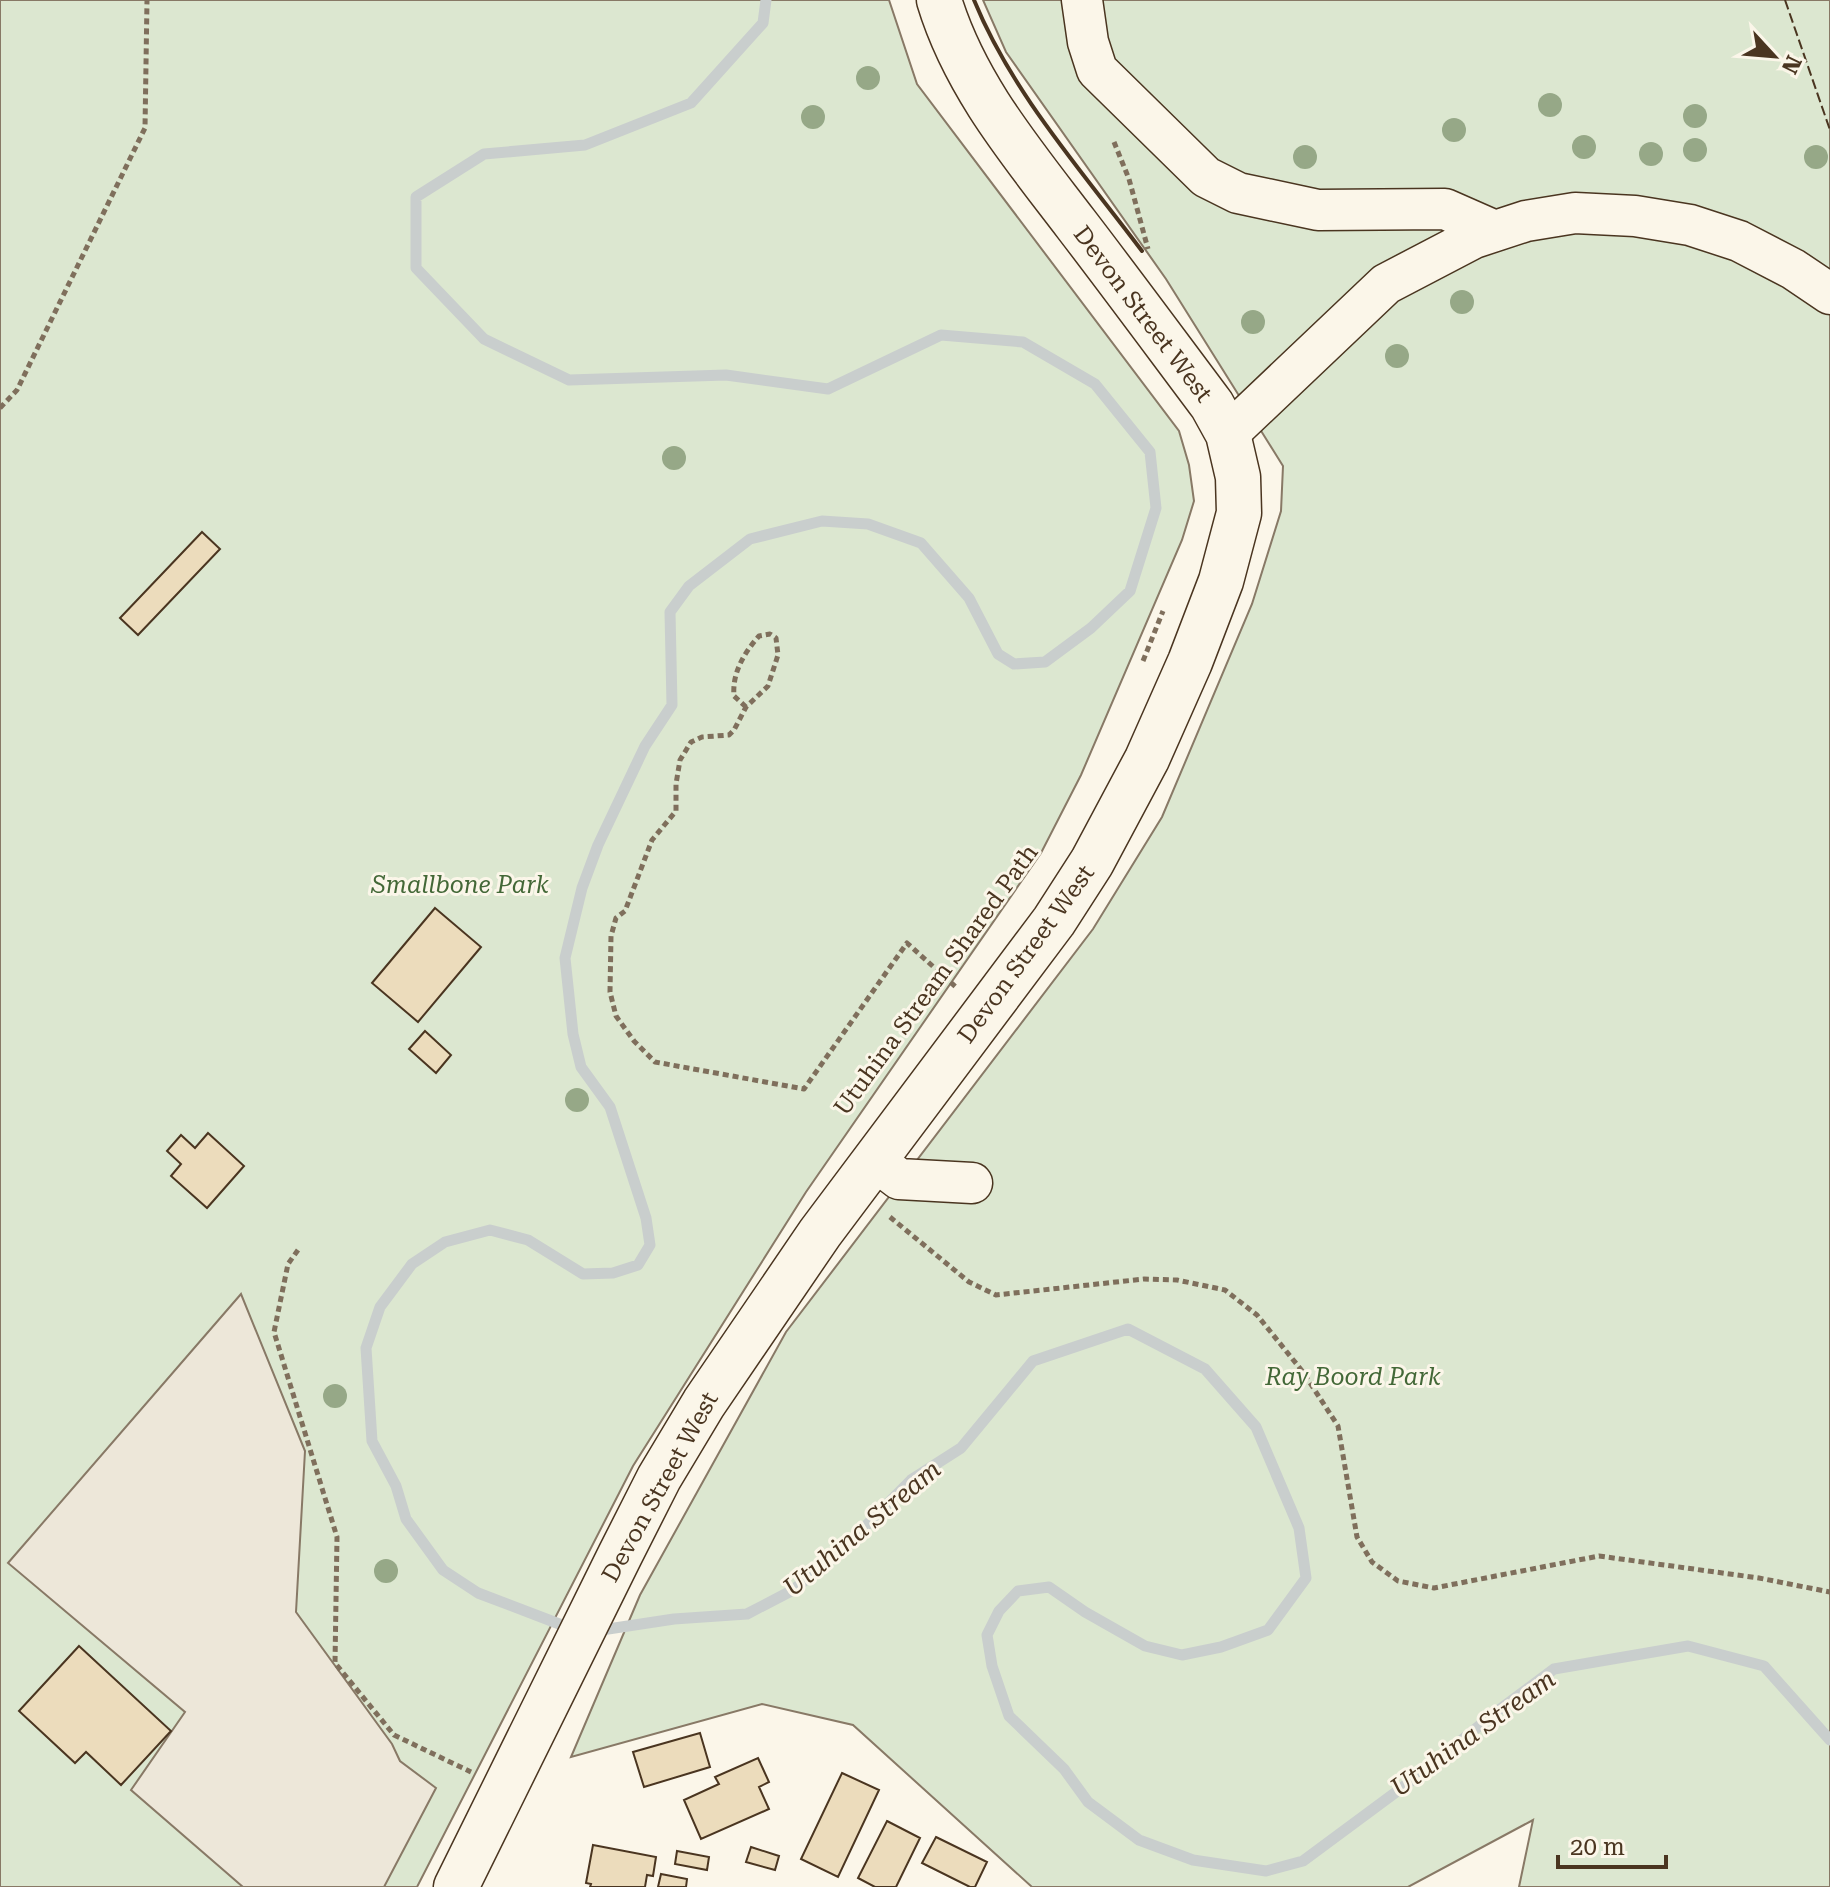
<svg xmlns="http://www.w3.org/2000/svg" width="1830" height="1887" viewBox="0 0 1830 1887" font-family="'Roboto Serif',serif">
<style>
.green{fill:#dce7d0;stroke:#887966;stroke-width:2}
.parking{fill:#ede7d9;stroke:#887966;stroke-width:2}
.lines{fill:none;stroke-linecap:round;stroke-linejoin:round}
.stream{stroke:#c9cecd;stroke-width:11}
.building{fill:#ecdcbc;stroke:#4a3520;stroke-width:2}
.minor-casing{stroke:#4a3520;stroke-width:43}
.major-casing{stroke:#4a3520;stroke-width:47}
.path{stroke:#7f6f5c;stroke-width:5;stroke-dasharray:6 4;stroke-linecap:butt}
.minor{stroke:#fbf6e9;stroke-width:40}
.major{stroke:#fbf6e9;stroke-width:44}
.fence{stroke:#4a3520;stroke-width:2;stroke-dasharray:10 4;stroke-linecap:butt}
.wall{stroke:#4a3520;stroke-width:4}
.tree{fill:#96a887}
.labels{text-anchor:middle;stroke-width:6;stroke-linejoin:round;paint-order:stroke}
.street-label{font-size:24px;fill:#4a3520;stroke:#fbf6e9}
.park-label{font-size:24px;font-style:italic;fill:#436837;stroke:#fbf6e9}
.water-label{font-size:26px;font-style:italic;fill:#4a3520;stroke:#fbf6e9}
</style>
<rect width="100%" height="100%" fill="#fbf6e9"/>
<path class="green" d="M0 0H889L917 84 1179 431 1189 465 1194 501 1182 540 1081 775 1041 853 806 1192 633 1466 417 1887H0Z
M983 0H1830V1887H1519L1533 1820 1408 1887H1032L853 1725 762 1704 571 1757 640 1595 786 1332 1093 929 1162 817 1252 604 1281 511 1283 466 1166 279 1006 52Z"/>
<path class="parking" d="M241 1294 305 1451 296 1612 392 1744 400 1761 436 1788 384 1887H243L131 1790 185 1712 8 1563Z"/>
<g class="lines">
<path class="stream" d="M575 1630 478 1593 443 1570 406 1519 396 1486 372 1441 366 1348 380 1307 412 1264 445 1242 490 1230 528 1240 583 1274 613 1273 638 1265 650 1245 646 1218 610 1107 581 1067 573 1034 565 958 582 888 598 845 645 746 672 705 670 612 689 586 750 539 822 521 868 524 921 543 969 598 998 654 1014 664 1045 662 1091 628 1130 591 1156 508 1150 452 1095 384 1023 342 941 335 828 389 726 375 569 380 484 339 416 268V197L484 154 585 145 691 103 763 23 766 0
M595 1631 674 1619 747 1614 793 1590 843 1549 911 1480 961 1448 1033 1361 1128 1329 1205 1369 1256 1427 1299 1528 1306 1578 1268 1630 1221 1647 1182 1655 1145 1646 1085 1612 1049 1587 1018 1591 999 1611 987 1635 992 1666 1009 1716 1064 1769 1088 1802 1139 1840 1193 1860 1266 1871 1303 1861 1415 1778 1495 1713 1554 1669 1688 1646 1764 1666 1830 1740"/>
</g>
<path class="building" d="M202 532 220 549 138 635 120 618Z
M435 908 481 947 418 1022 372 983Z
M425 1031 451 1055 436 1073 409 1049Z
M208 1133 244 1166 207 1208 171 1176 181 1164 167 1151 181 1135 195 1148Z
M79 1646 171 1731 121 1785 86 1752 75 1763 19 1711Z
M700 1733 710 1767 644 1787 633 1752Z
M758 1758 769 1782 759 1787 769 1809 701 1839 684 1800 719 1784 715 1777Z
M842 1773 879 1790 838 1877 801 1859Z
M887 1821 920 1838 896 1887H875L858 1878Z
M936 1837 987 1862 975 1887H970L922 1863Z
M593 1845 656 1857 653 1876 647 1875 645 1887H590L591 1884 586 1883Z
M751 1847 779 1856 775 1870 746 1862Z
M677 1851 709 1857 707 1870 675 1864Z
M661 1874 687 1879 686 1887H658Z"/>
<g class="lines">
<g class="minor-casing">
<path id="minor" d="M1082 0 1088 42 1097 70 1206 177 1238 193 1318 210 1445 209 1495 231
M1228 434 1386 284 1474 238 1526 221 1575 213 1635 216 1690 225 1739 241 1793 269 1830 294
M874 1160 899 1179 972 1183"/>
</g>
<g class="major-casing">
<path id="major" d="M456 1887 620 1555 659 1478 704 1403 820 1233 1054 921 1092 862 1147 759 1190 662 1221 581 1239 513 1238 477 1228 434 1212 405C1167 345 1122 284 1076 224 1022 153 965 86 939 0"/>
</g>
<path class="path" d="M1114 142 1129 179 1148 249
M0 408 17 390 145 128 147 0
M1143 661 1163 611
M746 707 734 696C732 673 744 653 759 636L770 634 776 638 778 655 768 686 746 707 734 730 729 735 702 737 691 742 680 760 676 784V811L652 840 625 911 616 918 611 936 610 992 616 1016 634 1041 655 1062 804 1089 907 943 957 988
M890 1217 969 1282 996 1295 1144 1279 1177 1280 1225 1290 1257 1315 1303 1372 1338 1426 1357 1537 1372 1562 1398 1581 1434 1588 1599 1556 1759 1578 1830 1592
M298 1250 288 1264 274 1332 337 1537 335 1663 394 1735 471 1772"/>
<use href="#minor" class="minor"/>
<use href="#major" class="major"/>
<path class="fence" d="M1785 0 1830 130"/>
<path class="wall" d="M974 0C1012 93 1082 171 1142 251"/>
</g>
<g class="tree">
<circle cx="868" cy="78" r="12"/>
<circle cx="1550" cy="105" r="12"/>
<circle cx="1695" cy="116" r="12"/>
<circle cx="813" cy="117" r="12"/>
<circle cx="1454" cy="130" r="12"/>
<circle cx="1584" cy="147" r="12"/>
<circle cx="1695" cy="150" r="12"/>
<circle cx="1651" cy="154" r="12"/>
<circle cx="1305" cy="157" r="12"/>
<circle cx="1816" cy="157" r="12"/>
<circle cx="1462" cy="302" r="12"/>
<circle cx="1253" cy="322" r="12"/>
<circle cx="1397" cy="356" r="12"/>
<circle cx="674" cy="458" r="12"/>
<circle cx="577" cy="1100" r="12"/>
<circle cx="335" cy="1396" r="12"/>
<circle cx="386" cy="1571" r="12"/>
</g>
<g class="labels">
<g class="street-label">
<text transform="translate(1143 314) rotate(53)" y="8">Devon Street West</text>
<text transform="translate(1026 954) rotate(-54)" y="8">Devon Street West</text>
<text transform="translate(936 980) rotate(-54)" y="8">Utuhina Stream Shared Path</text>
<text transform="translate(660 1487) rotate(-61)" y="8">Devon Street West</text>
</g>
<g class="park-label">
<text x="460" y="893">Smallbone Park</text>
<text x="1353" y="1385">Ray Boord Park</text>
</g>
<g class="water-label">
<text transform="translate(862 1528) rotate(-40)" y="9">Utuhina Stream</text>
<text transform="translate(1473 1733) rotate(-36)" y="9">Utuhina Stream</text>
</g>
</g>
<g transform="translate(1774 56) rotate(116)" stroke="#fbf6e9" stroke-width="6" paint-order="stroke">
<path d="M0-6L14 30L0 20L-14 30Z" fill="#4a3520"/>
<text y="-12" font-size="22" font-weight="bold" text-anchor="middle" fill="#4a3520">N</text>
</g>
<path d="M1558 1855v12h108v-12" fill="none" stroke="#4a3520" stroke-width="4"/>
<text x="1570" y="1855" font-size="24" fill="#4a3520" stroke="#fbf6e9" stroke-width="6" paint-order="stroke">20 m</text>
</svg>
